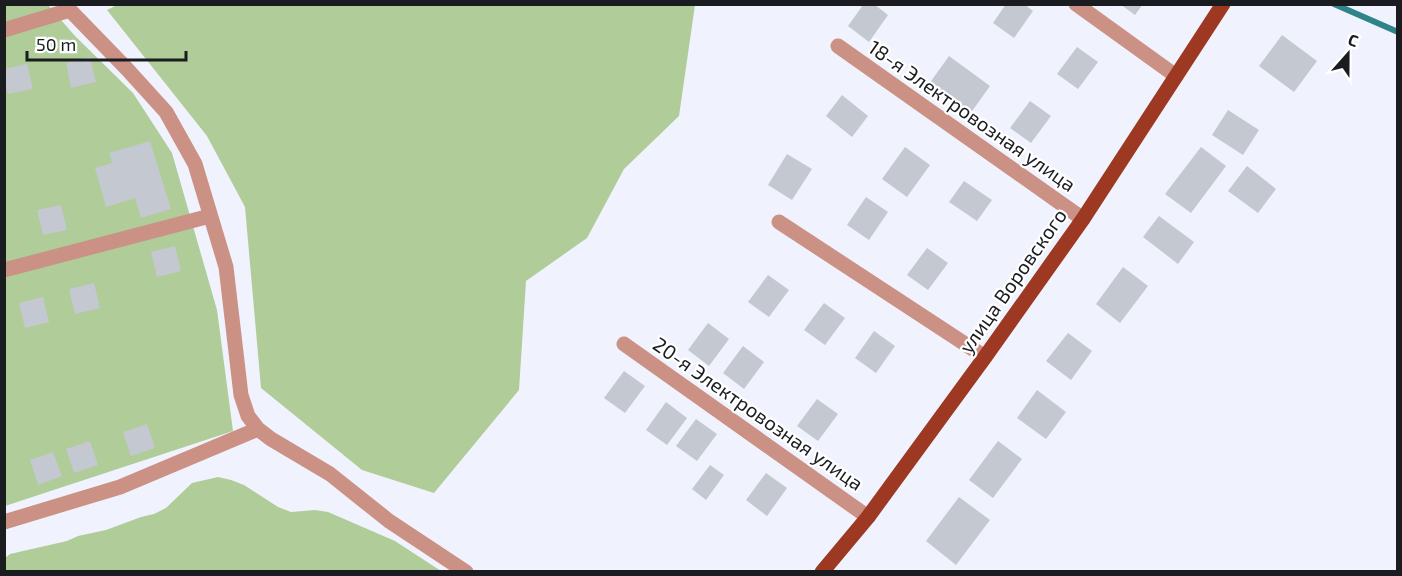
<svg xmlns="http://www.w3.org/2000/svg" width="1402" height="576" viewBox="0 0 1402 576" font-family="'Exo 2',sans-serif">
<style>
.green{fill:#afcc99}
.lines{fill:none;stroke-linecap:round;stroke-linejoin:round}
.stream{stroke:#2e8489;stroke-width:6}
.building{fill:#c4c8d1}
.minor{stroke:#cb9184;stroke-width:15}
.major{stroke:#9d3823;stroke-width:15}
.labels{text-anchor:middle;stroke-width:4.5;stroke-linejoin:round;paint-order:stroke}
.street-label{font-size:20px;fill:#1a1c1f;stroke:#fff}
</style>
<rect width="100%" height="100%" fill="#f0f3fd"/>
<path class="green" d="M119 4 695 5 679 116 624 169 587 238 526 281 519 390 434 493 362 470 261 388 245 207 207 136 107 10Z
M4 5H48L75 36 133 93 172 153 217 310 233 431 5 506Z
M218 477 231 480 244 485 278 507 291 512 315 510 328 512 395 541 441 571H5V558L10 554 67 541 78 536 106 530 141 517 154 514 166 508 192 483Z"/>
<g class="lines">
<path class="stream" d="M1334 4 1398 32"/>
</g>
<path class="building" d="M1006 4H1024L1033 11 1014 38 993 23Z
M1120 4H1143L1135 15Z
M863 5H875L888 15 869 42 848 26Z
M1282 35 1317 61 1294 92 1259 66Z
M1077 47 1098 62 1078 89 1057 74Z
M949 56 990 86 970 114 929 84Z
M90 57 96 82 71 88 66 63Z
M27 64 33 89 8 94 4 79V69Z
M842 95 868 116 852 137 826 116Z
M1030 101 1051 116 1031 143 1010 128Z
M1228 110 1259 130 1243 155 1212 135Z
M150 141 171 209 141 218 135 198 106 207 95 168 112 163 109 153Z
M905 147 930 165 907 197 882 179Z
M1201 147 1226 166 1191 213 1165 194Z
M787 154 812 169 792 200 768 185Z
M1247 166 1276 189 1258 213 1228 191Z
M964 181 992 200 977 221 949 202Z
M866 197 888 212 869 240 847 225Z
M61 205 67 230 43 235 37 210Z
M1159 216 1194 242 1178 264 1143 237Z
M175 246 181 271 157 277 151 252Z
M927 248 948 263 928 290 907 275Z
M1123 267 1148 286 1120 323 1096 304Z
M768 275 789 290 769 317 748 302Z
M94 283 100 308 75 314 69 289Z
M43 297 49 322 25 328 19 303Z
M824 303 845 318 825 345 804 330Z
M708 323 729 339 709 366 688 350Z
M874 331 895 346 876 373 855 358Z
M1068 333 1092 351 1071 380 1046 361Z
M743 346 764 362 744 389 723 373Z
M624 371 645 386 625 413 604 398Z
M1037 390 1066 412 1046 439 1017 418Z
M817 399 838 414 818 441 797 426Z
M666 402 687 418 667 445 646 430Z
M696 419 717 434 697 461 676 446Z
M147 424 155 448 131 456 123 432Z
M90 441 98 465 74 473 66 449Z
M998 441 1022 459 993 498 969 480Z
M53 452 62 476 38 485 30 460Z
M710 465 724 475 706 500 692 489Z
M766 473 787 488 767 516 746 500Z
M959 497 990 520 956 565 926 541Z"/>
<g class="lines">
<path class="minor" d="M64 4 127 69 166 112 195 164 226 267 241 395 248 416 258 429 271 439 330 474 389 521 466 572
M1076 4 1176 76
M4 30 70 10
M838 46 1083 219
M779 222 985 357
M4 270 210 216
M624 344 868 517
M4 522 120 487 258 429"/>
<path class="major" d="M822 572 868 517 985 357 1083 219 1223 4"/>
</g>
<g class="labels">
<g class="street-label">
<text transform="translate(972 116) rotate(35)" y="7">18-я Электровозная улица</text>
<text transform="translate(1013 281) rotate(-55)" y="7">улица Воровского</text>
<text transform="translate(758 414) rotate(35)" y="7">20-я Электровозная улица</text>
</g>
</g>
<rect width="1402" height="576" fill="none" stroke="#1a1c1f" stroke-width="12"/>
<g transform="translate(1348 54) rotate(21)" stroke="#ffffff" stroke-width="4.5" paint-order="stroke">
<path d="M0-4.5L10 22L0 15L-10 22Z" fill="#1a1c1f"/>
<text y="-9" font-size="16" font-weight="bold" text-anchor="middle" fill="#1a1c1f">С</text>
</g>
<path d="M27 51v9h159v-9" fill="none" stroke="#1a1c1f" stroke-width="3"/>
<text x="36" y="51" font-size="18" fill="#1a1c1f" stroke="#ffffff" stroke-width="4.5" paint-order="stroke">50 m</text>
</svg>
